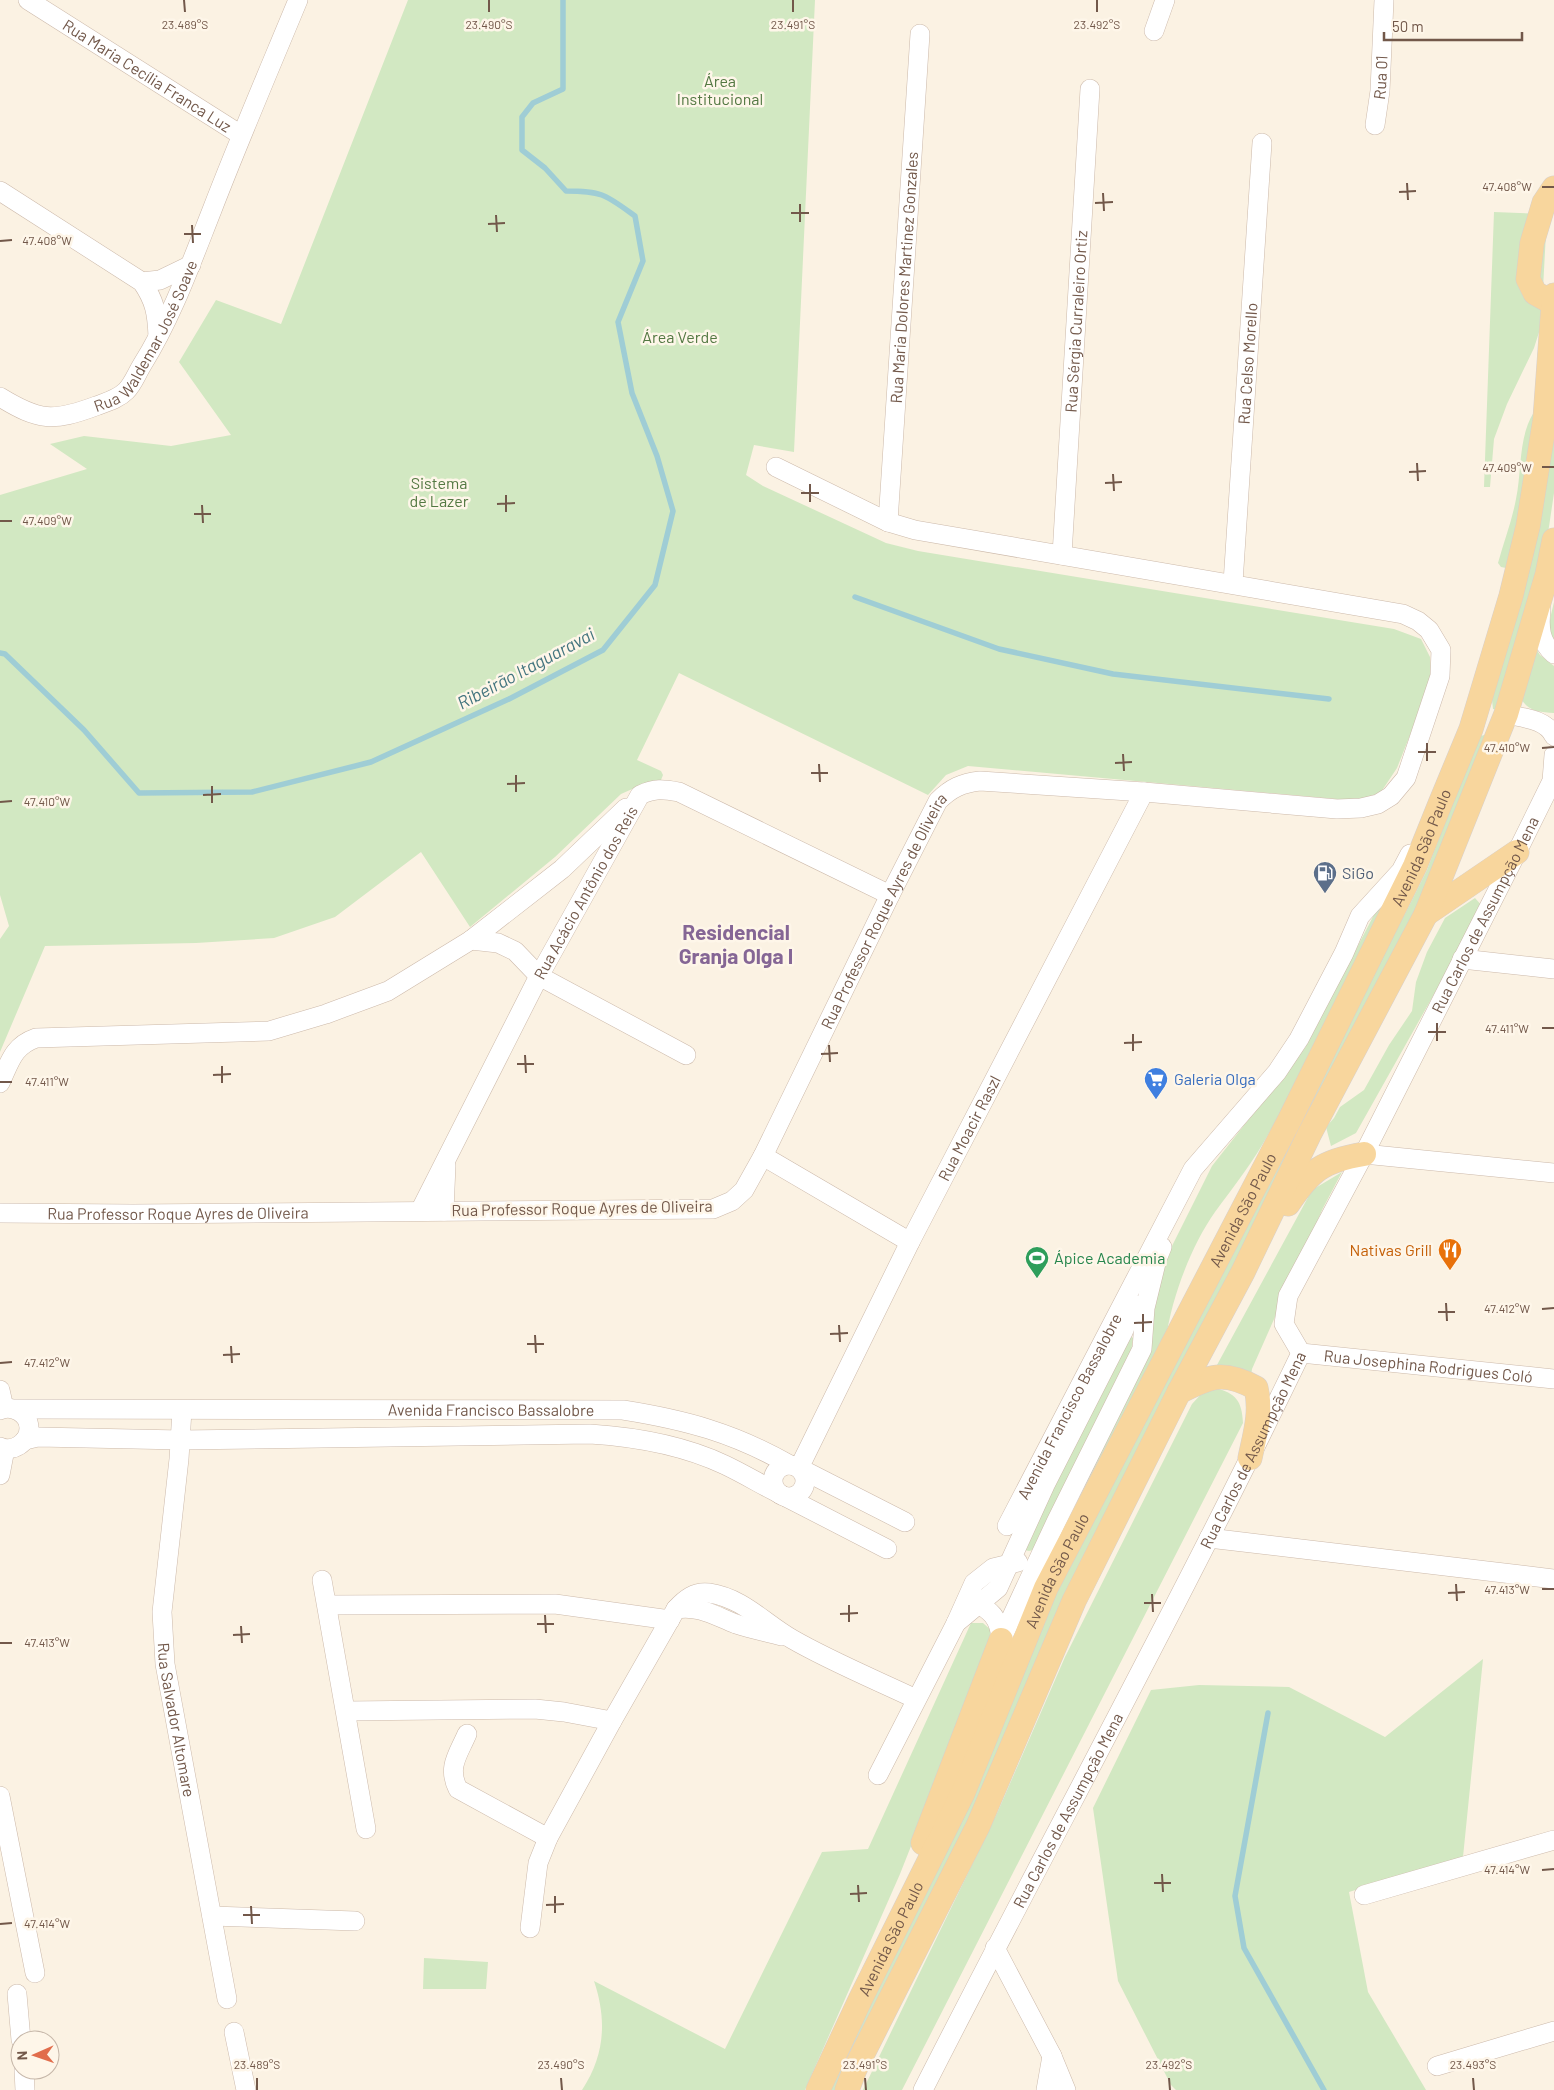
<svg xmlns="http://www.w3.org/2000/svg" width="1554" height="2090" viewBox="0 0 1554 2090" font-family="Barlow,sans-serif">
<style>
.green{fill:#d2e8c2}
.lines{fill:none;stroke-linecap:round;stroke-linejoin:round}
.stream{stroke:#9fcdd5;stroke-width:5.5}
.minor-casing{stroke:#ccb9aa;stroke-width:20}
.major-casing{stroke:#d8d0cc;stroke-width:25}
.minor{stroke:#fff;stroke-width:19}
.major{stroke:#f8d69d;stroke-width:24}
.ticks{fill:none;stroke:#72584a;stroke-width:2}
.labels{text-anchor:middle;stroke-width:5;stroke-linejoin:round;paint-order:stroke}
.street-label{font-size:16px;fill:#72584a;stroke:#fef6e9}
.park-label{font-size:16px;fill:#537842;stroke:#fef6e9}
.service-label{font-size:16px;fill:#4e5e75;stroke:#fef6e9;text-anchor:start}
.shop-label{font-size:16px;fill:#366cbe;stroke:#fef6e9;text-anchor:start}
.food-label{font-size:16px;fill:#c56008;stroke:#fef6e9;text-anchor:end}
.leisure-label{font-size:16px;fill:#27864d;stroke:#fef6e9;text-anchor:start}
.water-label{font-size:18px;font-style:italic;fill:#42747e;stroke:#fef6e9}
.district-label{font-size:21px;font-weight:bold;fill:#856695;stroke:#fef6e9}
.ticks-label{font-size:12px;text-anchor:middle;fill:#72584a;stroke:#fef6e9;stroke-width:5;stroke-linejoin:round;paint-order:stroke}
</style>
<rect width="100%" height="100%" fill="#fbf2e3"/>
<path class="green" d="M408 0H815L794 452 754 445 746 475 763 486 886 543 918 551 1394 629 1421 639 1430 657 1431 682 1397 768 1381 792 1359 801 968 766 946 775 928 795 679 673 637 760 661 771 663 775 661 780 648 782 621 794 555 857 470 927 421 852 335 917 274 938 196 943 45 946 0 1052V939L9 926 0 895V495L87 469 50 444 84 436 171 446 231 435 179 362 216 300 281 324Z
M1494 212 1547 214 1541 326 1534 348 1507 404 1494 439 1490 487H1484Z
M1554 411V493L1547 540 1500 710 1493 709 1492 700Z
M1534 412 1531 470 1506 568 1501 567 1498 563C1504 541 1512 521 1516 499 1522 471 1518 437 1534 412Z
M1554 602V641C1546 630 1551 615 1554 602Z
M1534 646 1540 655 1554 666V713C1540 712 1527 711 1521 698Z
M1484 735 1490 738 1436 874 837 2090H826L1056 1589 1409 906 1427 870 1478 737Z
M1475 898 1483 907 1356 1133 1331 1146 1326 1127 1334 1118 1340 1107 1364 1090 1389 1045 1412 1011 1416 982 1427 952 1445 918Z
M1378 907H1383L1386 911C1347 985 1310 1060 1269 1133 1254 1161 1234 1186 1215 1212 1191 1246 1172 1297 1166 1338L986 1718 1016 1626 1146 1351 1162 1266 1212 1166 1305 1048Z
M1342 1172 1323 1208 1252 1369 1251 1376 1217 1365 1312 1190Z
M1127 1334 1133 1338 1131 1352 1033 1550 1029 1551 1024 1550Z
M1215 1388C1236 1393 1242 1401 1243 1423L902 2090H863L998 1811 1065 1657 1192 1404 1203 1392Z
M971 1623H983L992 1631 993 1639 900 1874 805 2090H582C605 2055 607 2020 594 1981L725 2049 822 1852 868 1849Z
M1483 1659 1463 1857 1349 1892 1368 1992 1426 2090H1176L1171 2085 1118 1981 1093 1808 1151 1690 1199 1685 1289 1687 1385 1737Z
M424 1958 488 1962 486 1989H423Z"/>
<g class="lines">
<path class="stream" d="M855 597 999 649 1113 674 1329 699
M0 653 5 654 84 730 139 793 252 792 371 762 509 699 603 650 655 585 673 511 657 456 632 393 618 322 643 261 635 216C606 195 603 191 566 191L545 168 522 150V117L533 103 563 89V0
M1268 1713 1235 1896 1244 1948 1324 2090"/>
<g class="minor-casing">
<g id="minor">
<path id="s1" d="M28 0 241 135"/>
<path d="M1154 31 1165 0"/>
<path id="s2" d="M1375 125 1380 91 1384 0"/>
<path d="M0 191 142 282C155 301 157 313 158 336"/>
<path d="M142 282 160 280 191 265"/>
<path id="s3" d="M0 397C39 421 53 422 96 406 107 402 118 399 126 391 133 384 137 373 142 365 172 317 191 263 212 210 239 140 269 70 298 0"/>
<path id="s4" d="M888 522 920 34"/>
<path id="s5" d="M1062 555 1090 89"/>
<path id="s6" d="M1233 583 1262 143"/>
<path d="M1541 610C1539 628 1540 642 1554 654"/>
<path d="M1506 714C1523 718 1546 719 1554 736"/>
<path d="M471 940 498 943 515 951 539 976 686 1055"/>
<path d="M1462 959 1554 969"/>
<path d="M0 1083C10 1062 13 1046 36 1038L269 1031 326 1014 388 991 471 940 562 869 626 808"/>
<path d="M1364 1154 1554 1173"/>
<path d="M763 1156 910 1242"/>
<path id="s7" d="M420 1211 539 976 640 795C655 788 663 789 679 792L890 895"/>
<path d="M444 1211 446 1165"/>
<path id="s8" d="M0 1213 133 1214 713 1209 732 1201 744 1190 763 1156 890 895 938 801C951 788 962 783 980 781L1144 792 1337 809 1361 808 1378 804 1391 796 1406 778 1440 676 1441 650 1429 630 1418 621 1403 614C1241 585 1078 558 915 530L888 522 776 467"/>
<path id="s9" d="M1301 1353 1284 1324 1288 1296 1364 1154 1517 852 1552 781 1554 755"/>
<path id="s10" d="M1301 1353 1554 1379"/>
<path d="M0 1390 4 1408"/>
<path id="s11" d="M16 1409 623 1410C686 1420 734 1433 790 1465"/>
<path d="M0 1410C12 1404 29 1414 29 1428 29 1443 12 1453 0 1447"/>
<path id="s12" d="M182 1410 179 1459 162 1612 165 1664 227 1999"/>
<path d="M25 1440 38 1437 181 1440 590 1434C636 1437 683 1445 725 1465 744 1474 762 1485 780 1494"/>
<circle cx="789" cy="1481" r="16"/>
<path d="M0 1475 5 1449"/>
<path d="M786 1497 887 1549"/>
<path id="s13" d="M905 1522 799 1468 910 1242 1144 792"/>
<path id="s14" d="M1007 1526 1193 1169 1277 1072 1299 1039 1344 953 1360 916 1401 871 1410 854"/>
<path d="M1209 1538 1554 1579"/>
<path d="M322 1580 366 1829"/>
<path d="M970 1598C989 1610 1000 1616 1001 1640"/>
<path d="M327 1605 555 1604 670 1620"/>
<path d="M676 1609C699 1605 715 1616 736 1624 751 1629 767 1632 782 1636"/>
<path d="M956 1623 998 1588 1045 1485 1124 1330 1133 1304"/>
<path d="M1001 1640 1056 1522 1142 1349 1145 1308 1157 1259 1162 1247"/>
<path d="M346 1711 535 1709 564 1712 612 1721"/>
<path d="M467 1734C458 1755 447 1767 458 1789L548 1838"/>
<path d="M878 1775 956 1623 974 1583 993 1568 1018 1562"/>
<path d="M0 1796 35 1973"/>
<path d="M1364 1895 1554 1840"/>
<path d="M212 1916 355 1921"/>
<path d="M530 1928 538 1863 548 1838 612 1721 676 1609C685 1599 695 1591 709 1593 743 1598 764 1623 792 1639 830 1661 876 1680 916 1699"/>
<path d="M995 1948 1052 2056"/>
<path d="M17 1994 21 2040"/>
<path d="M234 2032 246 2090"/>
<path d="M1437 2066 1554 2031"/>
<path d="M24 2070 25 2090"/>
<path id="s15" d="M923 2090C1048 1844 1181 1602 1301 1353"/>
<path d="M1046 2090 1052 2056 1066 2090"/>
</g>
</g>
<g class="major-casing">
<g id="major">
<path d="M1553 303 1535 293 1528 279 1532 243 1544 203 1554 188"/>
<path d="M1426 914 1517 852"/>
<path d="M1288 1204C1311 1170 1322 1161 1364 1154"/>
<path d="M1179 1392C1210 1376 1223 1370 1256 1388 1262 1412 1255 1434 1250 1458"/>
<path d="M923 1843 1001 1640"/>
<path id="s16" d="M818 2090 861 1998 963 1793 1046 1588 1290 1119 1415 866 1440 804 1471 729 1511 596 1528 526 1545 419 1554 295"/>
<path d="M847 2090 855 2069 978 1826 1074 1601 1179 1392 1243 1272 1309 1135 1426 914 1506 714 1547 575 1554 540"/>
</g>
</g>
<use href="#minor" class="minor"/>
<use href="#major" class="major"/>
</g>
<path class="ticks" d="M184 0 185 12M489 0V12M793 0V12M1097 0V12M1407 183 1408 200M1542 187H1554M1399 192 1416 191M1103 193 1104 211M1095 203 1113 202M800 204V222M791 213H809M496 215 497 232M488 224 505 223M192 225 193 243M184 234H201M0 241 12 240M1417 463 1418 481M1542 467H1554M1409 472 1426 471M1113 474 1114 491M1105 483 1122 482M810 484V502M801 493H819M506 495V512M497 504 515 503M202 505 203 523M194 514H211M0 521H12M1427 743V761M1542 748 1554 747M1418 752H1436M1123 754 1124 771M1115 763 1132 762M819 764 820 782M811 773H828M516 775V792M507 784 525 783M212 786V803M203 795 221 794M0 802 12 801M1437 1023V1041M1542 1028H1554M1428 1032H1446M1133 1034V1051M1124 1043 1142 1042M829 1045 830 1062M821 1054 838 1053M525 1055 526 1073M517 1064H534M222 1066V1083M213 1075 231 1074M0 1082H12M1446 1303 1447 1321M1542 1309 1554 1308M1438 1312H1455M1143 1314V1332M1134 1323 1152 1322M839 1325 840 1342M830 1334 848 1333M535 1335 536 1353M527 1344H544M231 1346 232 1363M223 1355 240 1354M0 1363 12 1362M1456 1584 1457 1601M1542 1589H1554M1448 1593 1465 1592M1152 1594 1153 1612M1144 1603H1161M849 1605V1622M840 1614 858 1613M545 1615 546 1633M537 1624H554M241 1626 242 1643M233 1635 250 1634M0 1643H12M1542 1870 1554 1869M1162 1874 1163 1892M1154 1883H1171M858 1885 859 1902M850 1894 867 1893M555 1896V1913M546 1905 564 1904M251 1906 252 1924M243 1915H260M0 1924 12 1923M257 2078V2090M561 2078 562 2090M865 2078 866 2090M1169 2078 1170 2090M1473 2078 1474 2090"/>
<defs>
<g id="fuel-pin" transform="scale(1.25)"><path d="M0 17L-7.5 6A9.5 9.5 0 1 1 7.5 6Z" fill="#5c6f8a" stroke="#fef6e9"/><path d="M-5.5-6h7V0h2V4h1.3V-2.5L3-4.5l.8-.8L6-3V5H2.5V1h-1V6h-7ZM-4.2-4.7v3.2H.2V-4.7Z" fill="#fff"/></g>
<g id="supermarket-pin" transform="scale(1.25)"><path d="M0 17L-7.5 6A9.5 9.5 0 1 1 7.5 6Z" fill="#3f7fe0" stroke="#fef6e9"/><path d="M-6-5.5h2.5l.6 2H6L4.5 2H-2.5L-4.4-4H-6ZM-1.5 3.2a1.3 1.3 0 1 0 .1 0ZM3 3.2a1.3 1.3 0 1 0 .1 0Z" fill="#fff"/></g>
<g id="restaurant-pin" transform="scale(1.25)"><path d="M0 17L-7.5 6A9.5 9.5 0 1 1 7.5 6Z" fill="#e8710a" stroke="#fef6e9"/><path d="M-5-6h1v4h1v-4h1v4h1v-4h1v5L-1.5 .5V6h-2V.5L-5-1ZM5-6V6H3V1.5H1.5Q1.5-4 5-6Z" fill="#fff"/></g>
<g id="stadium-pin" transform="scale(1.25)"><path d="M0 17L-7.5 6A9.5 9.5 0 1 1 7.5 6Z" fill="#2e9e5b" stroke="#fef6e9"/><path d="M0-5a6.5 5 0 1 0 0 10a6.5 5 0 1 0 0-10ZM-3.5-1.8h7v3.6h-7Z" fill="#fff"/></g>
</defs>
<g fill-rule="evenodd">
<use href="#fuel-pin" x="1325" y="873"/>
<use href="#supermarket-pin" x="1156" y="1079"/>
<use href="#restaurant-pin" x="1450" y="1250"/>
<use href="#stadium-pin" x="1037" y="1258"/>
</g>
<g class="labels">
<g class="street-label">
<text dy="6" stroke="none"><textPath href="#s1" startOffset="141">Rua Maria Cecília Franca Luz</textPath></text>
<text dy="6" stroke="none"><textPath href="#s2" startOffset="48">Rua 01</textPath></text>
<text dy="6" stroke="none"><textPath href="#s4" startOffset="245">Rua Maria Dolores Martinez Gonzales</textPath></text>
<text dy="6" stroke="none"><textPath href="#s5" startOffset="234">Rua Sérgia Curraleiro Ortiz</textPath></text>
<text dy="6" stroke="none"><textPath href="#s3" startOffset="191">Rua Waldemar José Soave</textPath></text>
<text dy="6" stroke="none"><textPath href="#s6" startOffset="220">Rua Celso Morello</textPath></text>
<text dy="6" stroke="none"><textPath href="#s16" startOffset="1382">Avenida São Paulo</textPath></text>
<text dy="6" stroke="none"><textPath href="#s7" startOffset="359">Rua Acácio Antônio dos Reis</textPath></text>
<text dy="6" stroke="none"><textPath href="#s8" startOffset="1062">Rua Professor Roque Ayres de Oliveira</textPath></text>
<text dy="6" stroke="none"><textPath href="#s9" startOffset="491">Rua Carlos de Assumpção Mena</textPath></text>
<text dy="6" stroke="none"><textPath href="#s13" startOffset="499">Rua Moacir Raszl</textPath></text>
<text transform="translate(582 1208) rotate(-1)" y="6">Rua Professor Roque Ayres de Oliveira</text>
<text dy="6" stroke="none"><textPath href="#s16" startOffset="978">Avenida São Paulo</textPath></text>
<text dy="6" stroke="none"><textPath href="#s8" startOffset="178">Rua Professor Roque Ayres de Oliveira</textPath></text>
<text dy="6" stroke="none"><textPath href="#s10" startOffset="128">Rua Josephina Rodrigues Coló</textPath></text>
<text dy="6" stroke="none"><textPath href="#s14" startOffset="135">Avenida Francisco Bassalobre</textPath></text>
<text dy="6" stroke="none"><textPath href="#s11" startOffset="475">Avenida Francisco Bassalobre</textPath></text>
<text dy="6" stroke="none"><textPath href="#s15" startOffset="720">Rua Carlos de Assumpção Mena</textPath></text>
<text dy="6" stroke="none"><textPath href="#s16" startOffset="572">Avenida São Paulo</textPath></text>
<text dy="6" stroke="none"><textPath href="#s12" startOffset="312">Rua Salvador Altomare</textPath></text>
<text dy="6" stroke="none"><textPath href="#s15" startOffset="315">Rua Carlos de Assumpção Mena</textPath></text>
<text dy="6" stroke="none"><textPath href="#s16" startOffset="168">Avenida São Paulo</textPath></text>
</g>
<g class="park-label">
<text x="720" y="87">Área<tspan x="720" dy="18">Institucional</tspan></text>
<text x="680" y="343">Área Verde</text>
<text x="439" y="489">Sistema<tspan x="439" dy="18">de Lazer</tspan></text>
</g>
<g class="service-label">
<text x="1342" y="879">SiGo</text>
</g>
<g class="shop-label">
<text x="1174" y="1085">Galeria Olga</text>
</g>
<g class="food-label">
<text x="1432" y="1256">Nativas Grill</text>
</g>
<g class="leisure-label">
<text x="1054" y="1264">Ápice Academia</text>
</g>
<g class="water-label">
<text transform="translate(526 669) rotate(-28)" y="6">Ribeirão Itaguaravai</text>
</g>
<g class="district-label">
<text x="736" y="940">Residencial<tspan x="736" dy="24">Granja Olga I</tspan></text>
</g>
</g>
<g class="ticks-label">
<text x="185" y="29">23.489°S</text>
<text x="489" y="29">23.490°S</text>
<text x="793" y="29">23.491°S</text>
<text x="1097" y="29">23.492°S</text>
<text x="1507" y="191">47.408°W</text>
<text x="47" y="245">47.408°W</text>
<text x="1507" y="472">47.409°W</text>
<text x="47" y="525">47.409°W</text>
<text x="1507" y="752">47.410°W</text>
<text x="47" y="806">47.410°W</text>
<text x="1507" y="1033">47.411°W</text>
<text x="47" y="1086">47.411°W</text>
<text x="1507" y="1313">47.412°W</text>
<text x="47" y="1367">47.412°W</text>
<text x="1507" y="1594">47.413°W</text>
<text x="47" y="1647">47.413°W</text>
<text x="1507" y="1874">47.414°W</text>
<text x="47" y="1928">47.414°W</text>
<text x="257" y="2069">23.489°S</text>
<text x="561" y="2069">23.490°S</text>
<text x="865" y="2069">23.491°S</text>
<text x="1169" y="2069">23.492°S</text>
<text x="1473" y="2069">23.493°S</text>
</g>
<g transform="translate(35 2055) rotate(268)"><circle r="24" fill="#fef6e9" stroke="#c6b7a9"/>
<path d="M0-4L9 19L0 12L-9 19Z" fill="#e16d4c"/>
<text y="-8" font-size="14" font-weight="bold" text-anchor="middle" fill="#72584a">N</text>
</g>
<path d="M1384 32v8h138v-8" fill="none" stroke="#72584a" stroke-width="2.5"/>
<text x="1392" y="32" font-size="15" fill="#72584a" stroke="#fef6e9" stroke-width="4" paint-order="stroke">50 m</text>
</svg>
